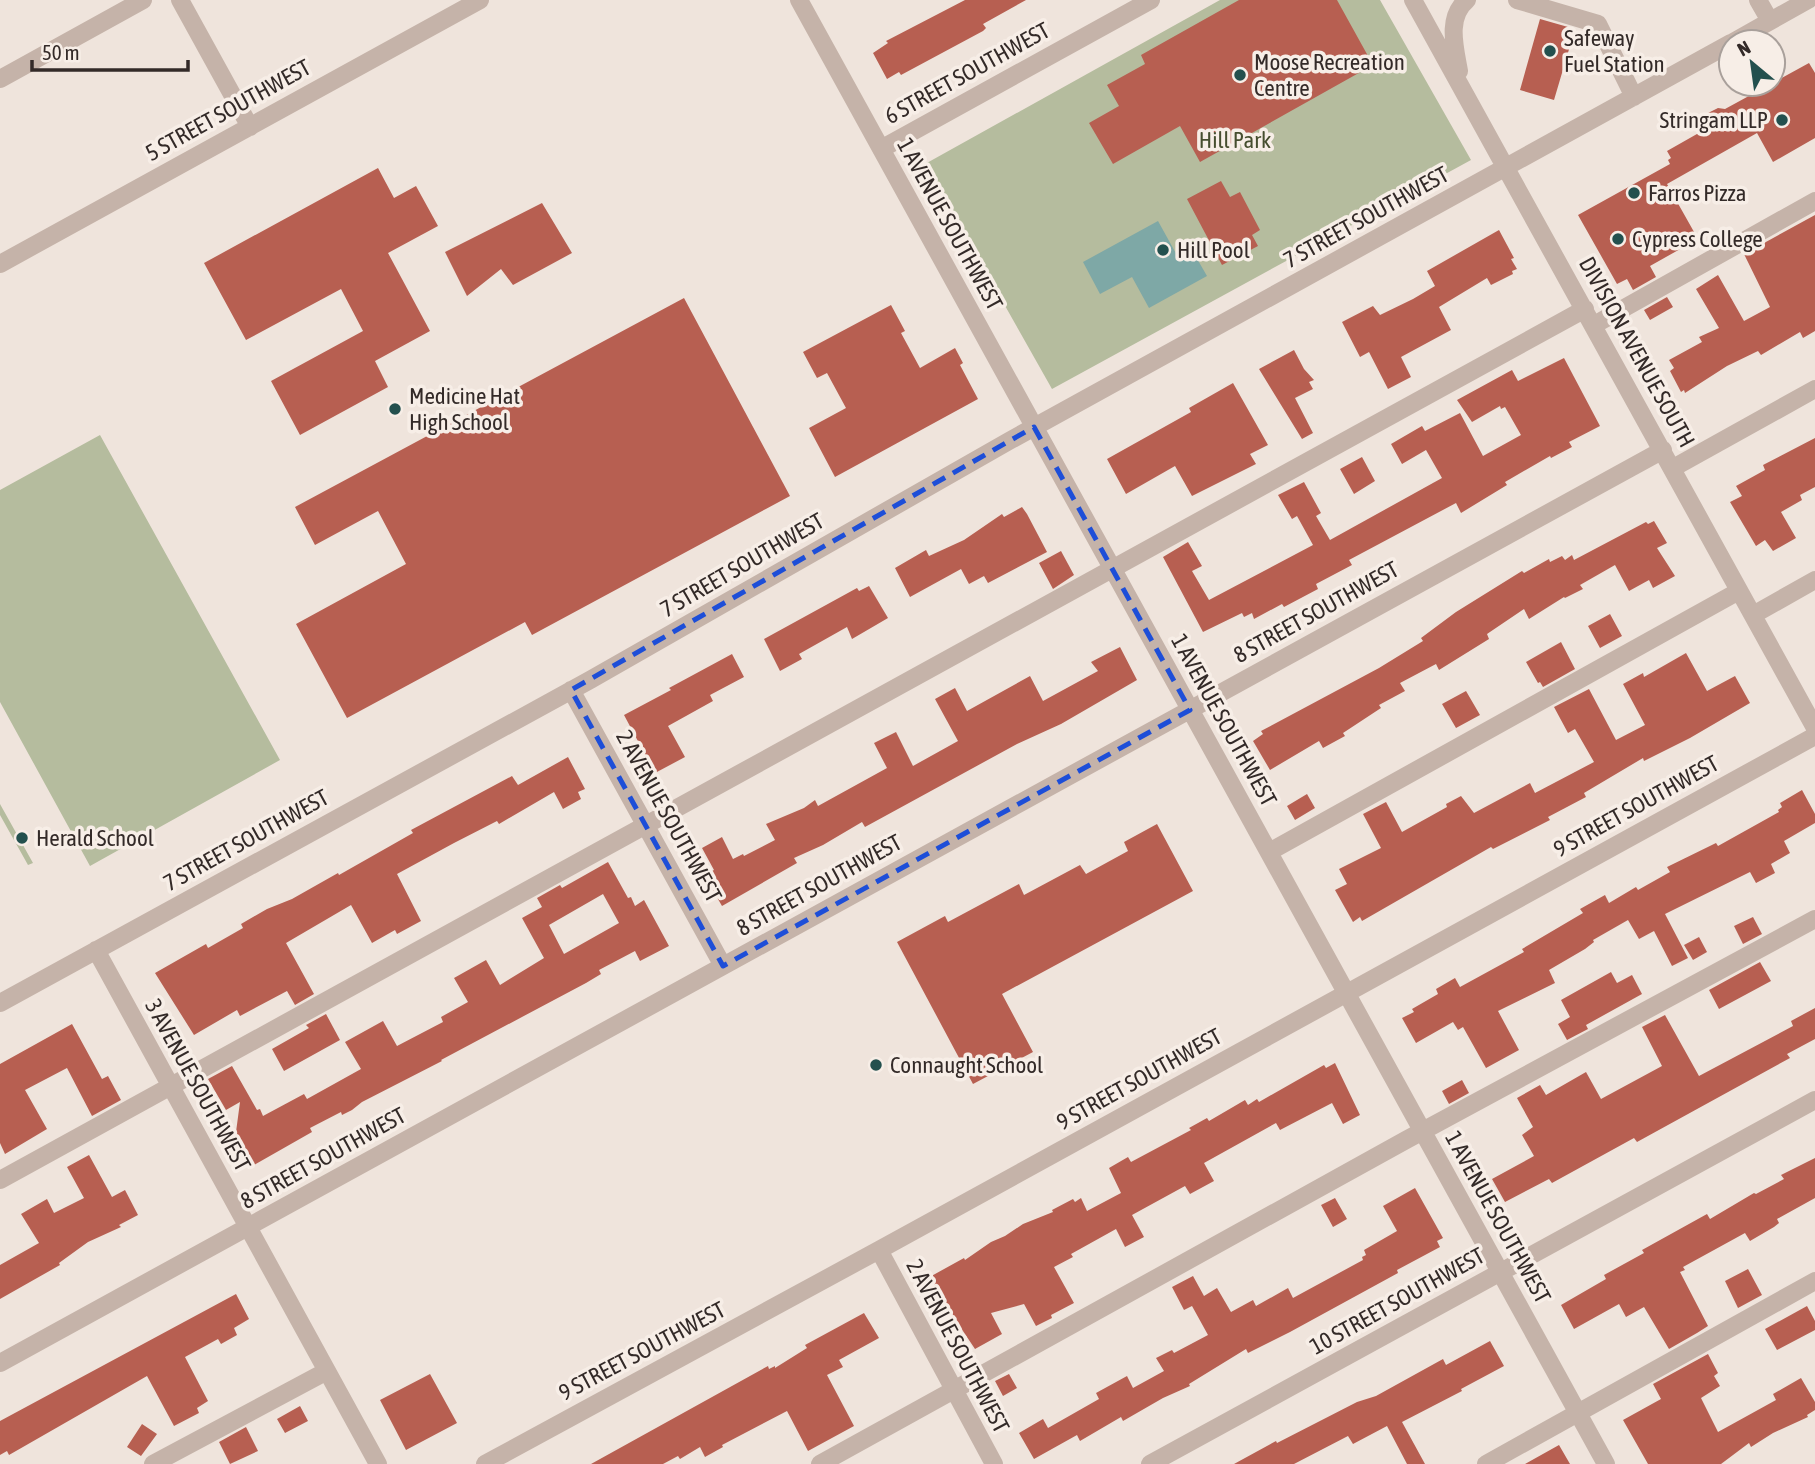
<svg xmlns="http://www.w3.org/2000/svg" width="1815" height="1464" viewBox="0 0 1815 1464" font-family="'Asap Condensed',sans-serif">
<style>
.green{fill:#b5bc9e}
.water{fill:#7ea8a6}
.building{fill:#b75f51;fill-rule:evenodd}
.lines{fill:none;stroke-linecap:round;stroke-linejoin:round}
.minor{stroke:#c5b3a9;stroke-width:18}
.marked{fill:none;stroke:#1d4ed8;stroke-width:5;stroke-dasharray:14 9;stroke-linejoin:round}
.poi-dot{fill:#23504e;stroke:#f7eee7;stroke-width:2.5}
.labels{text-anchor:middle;stroke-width:7;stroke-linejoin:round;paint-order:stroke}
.poi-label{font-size:23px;fill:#332a28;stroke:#f7eee7;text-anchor:start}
.street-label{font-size:23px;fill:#332a28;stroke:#f7eee7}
.park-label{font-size:23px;fill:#464e2f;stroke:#f7eee7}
</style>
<rect width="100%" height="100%" fill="#efe4dc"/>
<path class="green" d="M1220 0H1380L1471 160 1052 389 925 164Z
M100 435 280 760 90 866 0 702V490Z
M0 804 33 863 28 865 0 815Z"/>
<path class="water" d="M1158 221 1178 257 1192 250 1207 276 1149 308 1132 277 1100 294 1083 262Z"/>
<path class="building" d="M965 0H1026L983 24 986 28 983 31 901 75 899 72 887 79 873 53 888 43 886 41Z
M1239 0H1337L1373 65 1200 162 1180 126 1113 164 1089 123 1119 106 1107 85 1145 64 1141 55Z
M1540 19 1575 29 1554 100 1520 90Z
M1809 63 1815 73V138L1773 162 1757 133 1667 184 1698 239 1650 266 1656 277 1633 290 1627 279 1617 284 1578 215 1670 164 1668 160 1671 158 1667 151 1704 130 1708 113 1718 108 1725 109Z
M378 168 394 198 416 186 438 226 388 253 430 331 375 361 388 387 300 435 271 381 363 331 341 289 246 340 204 263Z
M1221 181 1230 197 1240 192 1260 230 1252 235 1258 246 1222 265 1187 199Z
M542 203 572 253 513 285 501 269 467 296 445 252Z
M1815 215V331L1803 338 1800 332 1761 355 1758 351 1727 366 1685 393 1684 390 1681 392 1670 371 1674 368 1669 360 1702 342 1699 337 1719 328 1696 289 1718 275 1744 321 1770 307 1744 254Z
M1499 230 1514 258 1511 259 1517 269 1512 271 1513 274 1491 285 1487 278 1439 307 1451 330 1401 357 1411 377 1388 389 1369 352 1360 357 1342 322 1373 306 1380 315 1413 299 1435 286 1427 271Z
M1667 297 1673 307 1650 320 1644 310Z
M684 298 790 496 532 635 525 622 347 718 296 624 406 564 378 511 315 545 295 507Z
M891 305 905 331 901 333 920 368 955 348 963 363 960 365 978 399 835 477 809 428 846 408 827 373 817 378 803 352Z
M1294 350 1304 369 1314 380 1309 382 1313 389 1295 398 1313 433 1302 439 1259 369Z
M1564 358 1600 426 1569 442 1572 447 1551 458 1550 456 1505 482 1507 485 1461 513 1456 503 1349 560 1352 565 1316 584 1318 589 1284 607 1282 604 1254 619 1252 613 1244 617 1242 613 1203 632 1163 557 1188 542 1202 566 1192 571 1209 600 1313 545 1297 516 1292 519 1278 495 1304 482 1321 513 1316 516 1330 540 1442 478 1426 450 1402 464 1391 444 1422 426 1425 431 1460 413 1483 456 1521 435 1505 407 1501 409 1500 406 1472 422 1457 400 1512 370 1518 381Z
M1233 383 1268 445 1250 454 1256 464 1192 496 1175 466 1126 494 1107 459 1191 412 1189 408Z
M1815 438V487L1800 495 1802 500 1781 512 1796 538 1773 551 1765 540 1756 546 1730 502 1742 496 1736 486 1765 470 1763 465Z
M1362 457 1375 481 1354 494 1340 469Z
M1022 507 1027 514 1047 552 988 583 984 576 969 584 961 569 910 597 895 568 926 550 929 556 964 540 1002 514 1004 517Z
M1654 521 1667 543 1657 548 1675 576 1653 588 1649 580 1629 591 1615 565 1580 585 1583 589 1565 598 1564 597 1529 619 1524 609 1487 634 1489 639 1439 670 1436 664 1400 683 1405 691 1379 705 1381 708 1343 733 1345 736 1323 748 1319 741 1270 770 1253 741 1263 734 1261 731 1379 668 1423 641 1421 638 1456 612 1522 571 1524 573 1549 559 1550 562 1562 556 1565 560 1572 555 1574 560 1646 522 1648 524Z
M1061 551 1074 575 1053 589 1039 563Z
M869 586 888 618 852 639 847 627 799 654 802 659 780 671 764 639 857 588 859 591Z
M1610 614 1622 636 1600 648 1588 626Z
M1561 642 1575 669 1543 687 1540 682 1538 683 1526 662Z
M1120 647 1137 680 1061 724 1017 744 865 827 862 822 823 845 794 858 797 863 722 906 704 875 714 870 702 848 722 837 733 859 743 854 744 856 775 840 766 824 804 808 815 800 818 806 887 768 874 743 896 732 913 766 958 741 935 699 955 688 967 711 1030 676 1043 701 1098 671 1091 662Z
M1686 653 1707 691 1735 676 1750 703 1690 738 1644 761 1643 758 1584 793 1586 797 1548 817 1550 820 1493 849 1491 847 1362 921 1360 917 1353 922 1335 890 1347 884 1339 869 1381 848 1363 814 1386 802 1402 832 1447 807 1446 804 1461 796 1474 813 1530 783 1535 793 1594 762 1575 729 1568 733 1554 707 1589 689 1616 740 1645 725 1623 684 1643 673 1644 677Z
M732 654 744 677 710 695 713 701 668 726 685 757 655 773 624 715 671 690 669 688Z
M1466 691 1480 715 1456 728 1442 704Z
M568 757 585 789 578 792 581 799 563 809 554 792 499 824 497 821 454 843 397 874 421 921 397 934 395 930 372 943 351 905 286 943 314 994 295 1005 287 991 240 1016 237 1010 194 1035 155 973 206 944 208 948 243 928 241 924 267 909 292 899 338 873 339 875 413 833 411 830 512 776 518 785Z
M1802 790 1815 814V823L1784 841 1790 853 1771 864 1775 873 1756 883 1750 872 1665 914 1688 958 1672 966 1654 931 1639 939 1628 920 1593 940 1594 942 1585 949 1549 970 1555 983 1498 1011 1519 1050 1486 1068 1463 1027 1458 1030 1453 1022 1416 1043 1402 1018 1414 1012 1412 1009 1438 994 1436 989 1455 978 1460 987 1524 952 1522 949 1583 913 1580 909 1605 895 1609 903 1636 887 1638 890 1670 872 1667 867 1716 843 1718 846 1779 812 1778 810 1782 807 1780 803Z
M1307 794 1315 808 1295 820 1287 806Z
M1157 824 1193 891 1002 994 1033 1052 973 1084 897 942 945 916 948 922 1019 884 1024 895 1080 865 1086 874 1128 851 1124 842Z
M608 862 628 898 631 897 635 906 644 900 669 946 640 961 635 951 599 970 601 974 586 983 441 1060 442 1061 362 1102 352 1110 342 1115 341 1112 310 1128 312 1132 254 1165 236 1132 240 1102 226 1110 208 1079 232 1066 257 1110 260 1109 263 1116 304 1094 307 1099 361 1069 345 1042 383 1021 397 1046 443 1022 441 1017 468 1002 454 978 486 960 500 985 544 958 522 918 542 907 537 898 560 885 562 888ZM603 894 619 923 564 954 549 925Z
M1753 917 1762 934 1743 944 1734 926Z
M1699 937 1707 952 1693 960 1684 945Z
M1760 962 1771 981 1719 1009 1709 990Z
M1611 972 1617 983 1632 975 1642 994 1586 1025 1588 1029 1567 1040 1558 1024 1570 1017 1561 1000Z
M1815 1008V1039L1787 1054 1790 1058 1637 1142 1634 1138 1552 1183 1549 1179 1505 1202 1492 1179 1534 1156 1522 1135 1533 1127 1517 1098 1540 1085 1546 1095 1586 1072 1601 1099 1662 1066 1642 1027 1665 1015 1699 1076 1793 1026 1791 1021Z
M326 1014 340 1040 284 1071 272 1049 309 1028 306 1025Z
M72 1024 102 1079 108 1076 121 1100 92 1116 67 1068 25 1090 47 1129 5 1154 0 1143V1064Z
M1335 1063 1360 1115 1343 1124 1332 1103 1280 1130 1276 1123 1204 1163 1214 1181 1190 1194 1185 1186 1132 1215 1144 1237 1125 1247 1116 1229 1071 1254 1073 1257 1054 1267 1074 1303 1051 1315 1052 1318 1036 1326 1024 1304 991 1313 1002 1334 975 1349 953 1316 950 1317 944 1305 940 1308 926 1279 964 1258 965 1260 991 1242 1005 1236 1023 1224 1053 1212 1052 1210 1073 1199 1075 1202 1081 1198 1087 1211 1121 1193 1109 1168 1128 1157 1131 1162 1191 1130 1189 1128 1207 1118 1209 1121 1245 1100 1248 1105 1257 1099 1259 1102 1324 1065 1326 1068Z
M1462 1080 1469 1093 1449 1104 1442 1091Z
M89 1155 112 1197 125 1190 138 1215 119 1225 121 1227 88 1242 59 1263 60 1265 0 1299V1265L39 1243 21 1214 47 1199 54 1213 84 1198 67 1167Z
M1815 1158V1198L1777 1219 1779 1223 1774 1227 1750 1241 1745 1233 1683 1267 1685 1270 1680 1272 1708 1326 1697 1333 1669 1349 1644 1307 1626 1317 1619 1304 1574 1329 1561 1305 1606 1279 1604 1275 1644 1253 1642 1250 1707 1214 1710 1219 1754 1193 1756 1194 1784 1179 1781 1175Z
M1415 1188 1443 1238 1437 1241 1440 1247 1397 1270 1398 1273 1290 1332 1248 1353 1246 1349 1189 1384 1190 1386 1163 1398 1123 1421 1121 1417 1080 1441 1077 1435 1034 1459 1019 1433 1043 1419 1048 1428 1099 1399 1096 1393 1127 1376 1133 1388 1164 1371 1156 1358 1172 1350 1174 1353 1208 1335 1192 1306 1184 1310 1172 1287 1193 1276 1204 1296 1217 1288 1231 1312 1253 1300 1256 1306 1288 1288 1293 1298 1363 1260 1362 1257 1366 1255 1364 1250 1397 1231 1383 1206Z
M1335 1198 1347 1219 1333 1227 1321 1205Z
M1748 1269 1762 1295 1738 1308 1725 1281Z
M236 1294 249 1319 234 1328 237 1335 221 1344 218 1339 185 1357 208 1401 197 1408 199 1413 174 1426 147 1376 9 1455 7 1451 0 1455V1421Z
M1807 1306 1815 1321V1330L1777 1350 1765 1329Z
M864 1313 879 1338 839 1360 843 1367 827 1375 854 1426 808 1451 787 1411 722 1445 723 1447 705 1457 700 1447 680 1459 678 1456 663 1464H591L768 1366 769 1369 775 1366V1368L807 1348 805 1345Z
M1490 1341 1504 1366 1461 1389 1462 1391 1402 1422 1425 1464H1407L1387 1426 1353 1444 1348 1436 1294 1464H1234L1276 1441 1277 1443 1357 1402 1376 1396 1443 1359 1446 1365Z
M1708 1354 1718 1373 1714 1376 1720 1386 1701 1398 1718 1432 1776 1400 1773 1394 1801 1378 1815 1402V1410L1807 1415 1808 1417 1773 1433 1751 1447 1749 1443 1721 1464H1648L1623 1420 1661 1399 1653 1384Z
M430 1374 457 1423 406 1450 380 1400Z
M1009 1374 1017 1388 1003 1396 995 1381Z
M300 1406 308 1421 285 1433 277 1419Z
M142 1424 157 1434 141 1456 127 1447Z
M246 1427 258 1451 230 1464 219 1442Z
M1559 1445 1570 1464H1525Z"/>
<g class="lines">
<path class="minor" d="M180 0 250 127
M799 0 1606 1464
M1413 0 1815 728
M1517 0 1598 24 1634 97
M1758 0 1770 21
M1733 42 1808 0
M1459 71C1455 48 1446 17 1467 0
M0 79 143 0
M881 149 1151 0
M0 264 480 0
M1594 325 1815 201
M1673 468 1815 389
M1753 615 1815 580
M571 690 723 966
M1269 852 1739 591
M96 950 378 1464
M0 1003 590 680 1009 441 1731 43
M0 1180 1585 309
M879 1250 994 1464
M0 1363 1663 450
M153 1464 327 1371
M485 1464 879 1250 1815 736
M820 1464 1406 1140 1815 919
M1150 1464 1815 1100
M1486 1464 1815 1281"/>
</g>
<path class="marked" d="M1034 427 1190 710 723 966 571 690Z"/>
<g class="poi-dot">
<circle cx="1550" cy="51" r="7"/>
<circle cx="1240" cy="75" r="7"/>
<circle cx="1782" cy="120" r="7"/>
<circle cx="1634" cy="193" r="7"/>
<circle cx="1618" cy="239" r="7"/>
<circle cx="1163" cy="250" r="7"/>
<circle cx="395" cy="409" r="7"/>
<circle cx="22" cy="838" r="7"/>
<circle cx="876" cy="1065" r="7"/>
</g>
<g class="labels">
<g class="poi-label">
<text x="1564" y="46">Safeway<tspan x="1564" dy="26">Fuel Station</tspan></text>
<text x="1254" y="70">Moose Recreation<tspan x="1254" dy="26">Centre</tspan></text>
<text x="1768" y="128" text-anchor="end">Stringam LLP</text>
<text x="1648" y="201">Farros Pizza</text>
<text x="1632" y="247">Cypress College</text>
<text x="1177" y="258">Hill Pool</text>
<text x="409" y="404">Medicine Hat<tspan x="409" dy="26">High School</tspan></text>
<text x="36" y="846">Herald School</text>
<text x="890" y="1073">Connaught School</text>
</g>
<g class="street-label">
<text transform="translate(967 73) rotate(-29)" y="8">6 STREET SOUTHWEST</text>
<text transform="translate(228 110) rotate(-29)" y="8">5 STREET SOUTHWEST</text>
<text transform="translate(1366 217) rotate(-29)" y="8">7 STREET SOUTHWEST</text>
<text transform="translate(950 224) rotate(61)" y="8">1 AVENUE SOUTHWEST</text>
<text transform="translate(1637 352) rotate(61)" y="8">DIVISION AVENUE SOUTH</text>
<text transform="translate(742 565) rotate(-30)" y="8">7 STREET SOUTHWEST</text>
<text transform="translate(1316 612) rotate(-29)" y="8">8 STREET SOUTHWEST</text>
<text transform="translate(1224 720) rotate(61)" y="8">1 AVENUE SOUTHWEST</text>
<text transform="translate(1636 806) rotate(-29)" y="8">9 STREET SOUTHWEST</text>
<text transform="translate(669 816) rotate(61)" y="8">2 AVENUE SOUTHWEST</text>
<text transform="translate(246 840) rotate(-29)" y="8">7 STREET SOUTHWEST</text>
<text transform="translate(819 885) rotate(-29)" y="8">8 STREET SOUTHWEST</text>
<text transform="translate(1139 1079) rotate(-29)" y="8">9 STREET SOUTHWEST</text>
<text transform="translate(198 1085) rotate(61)" y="8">3 AVENUE SOUTHWEST</text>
<text transform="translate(323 1158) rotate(-29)" y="8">8 STREET SOUTHWEST</text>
<text transform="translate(1498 1217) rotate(61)" y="8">1 AVENUE SOUTHWEST</text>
<text transform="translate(1397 1301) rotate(-29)" y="8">10 STREET SOUTHWEST</text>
<text transform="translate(958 1346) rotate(62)" y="8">2 AVENUE SOUTHWEST</text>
<text transform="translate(642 1351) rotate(-28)" y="8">9 STREET SOUTHWEST</text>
</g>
<g class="park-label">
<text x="1235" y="148">Hill Park</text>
</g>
</g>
<g transform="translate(1752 63) rotate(331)"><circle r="33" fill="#f7eee7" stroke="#a9a09b" stroke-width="2"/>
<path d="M0-5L12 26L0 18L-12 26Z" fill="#23504e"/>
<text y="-10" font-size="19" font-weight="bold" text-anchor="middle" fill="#332a28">N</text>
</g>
<path d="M32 60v10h156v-10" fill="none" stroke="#332a28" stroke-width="3.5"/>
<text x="42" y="60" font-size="21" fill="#332a28" stroke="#f7eee7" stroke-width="5" paint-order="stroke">50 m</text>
</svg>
